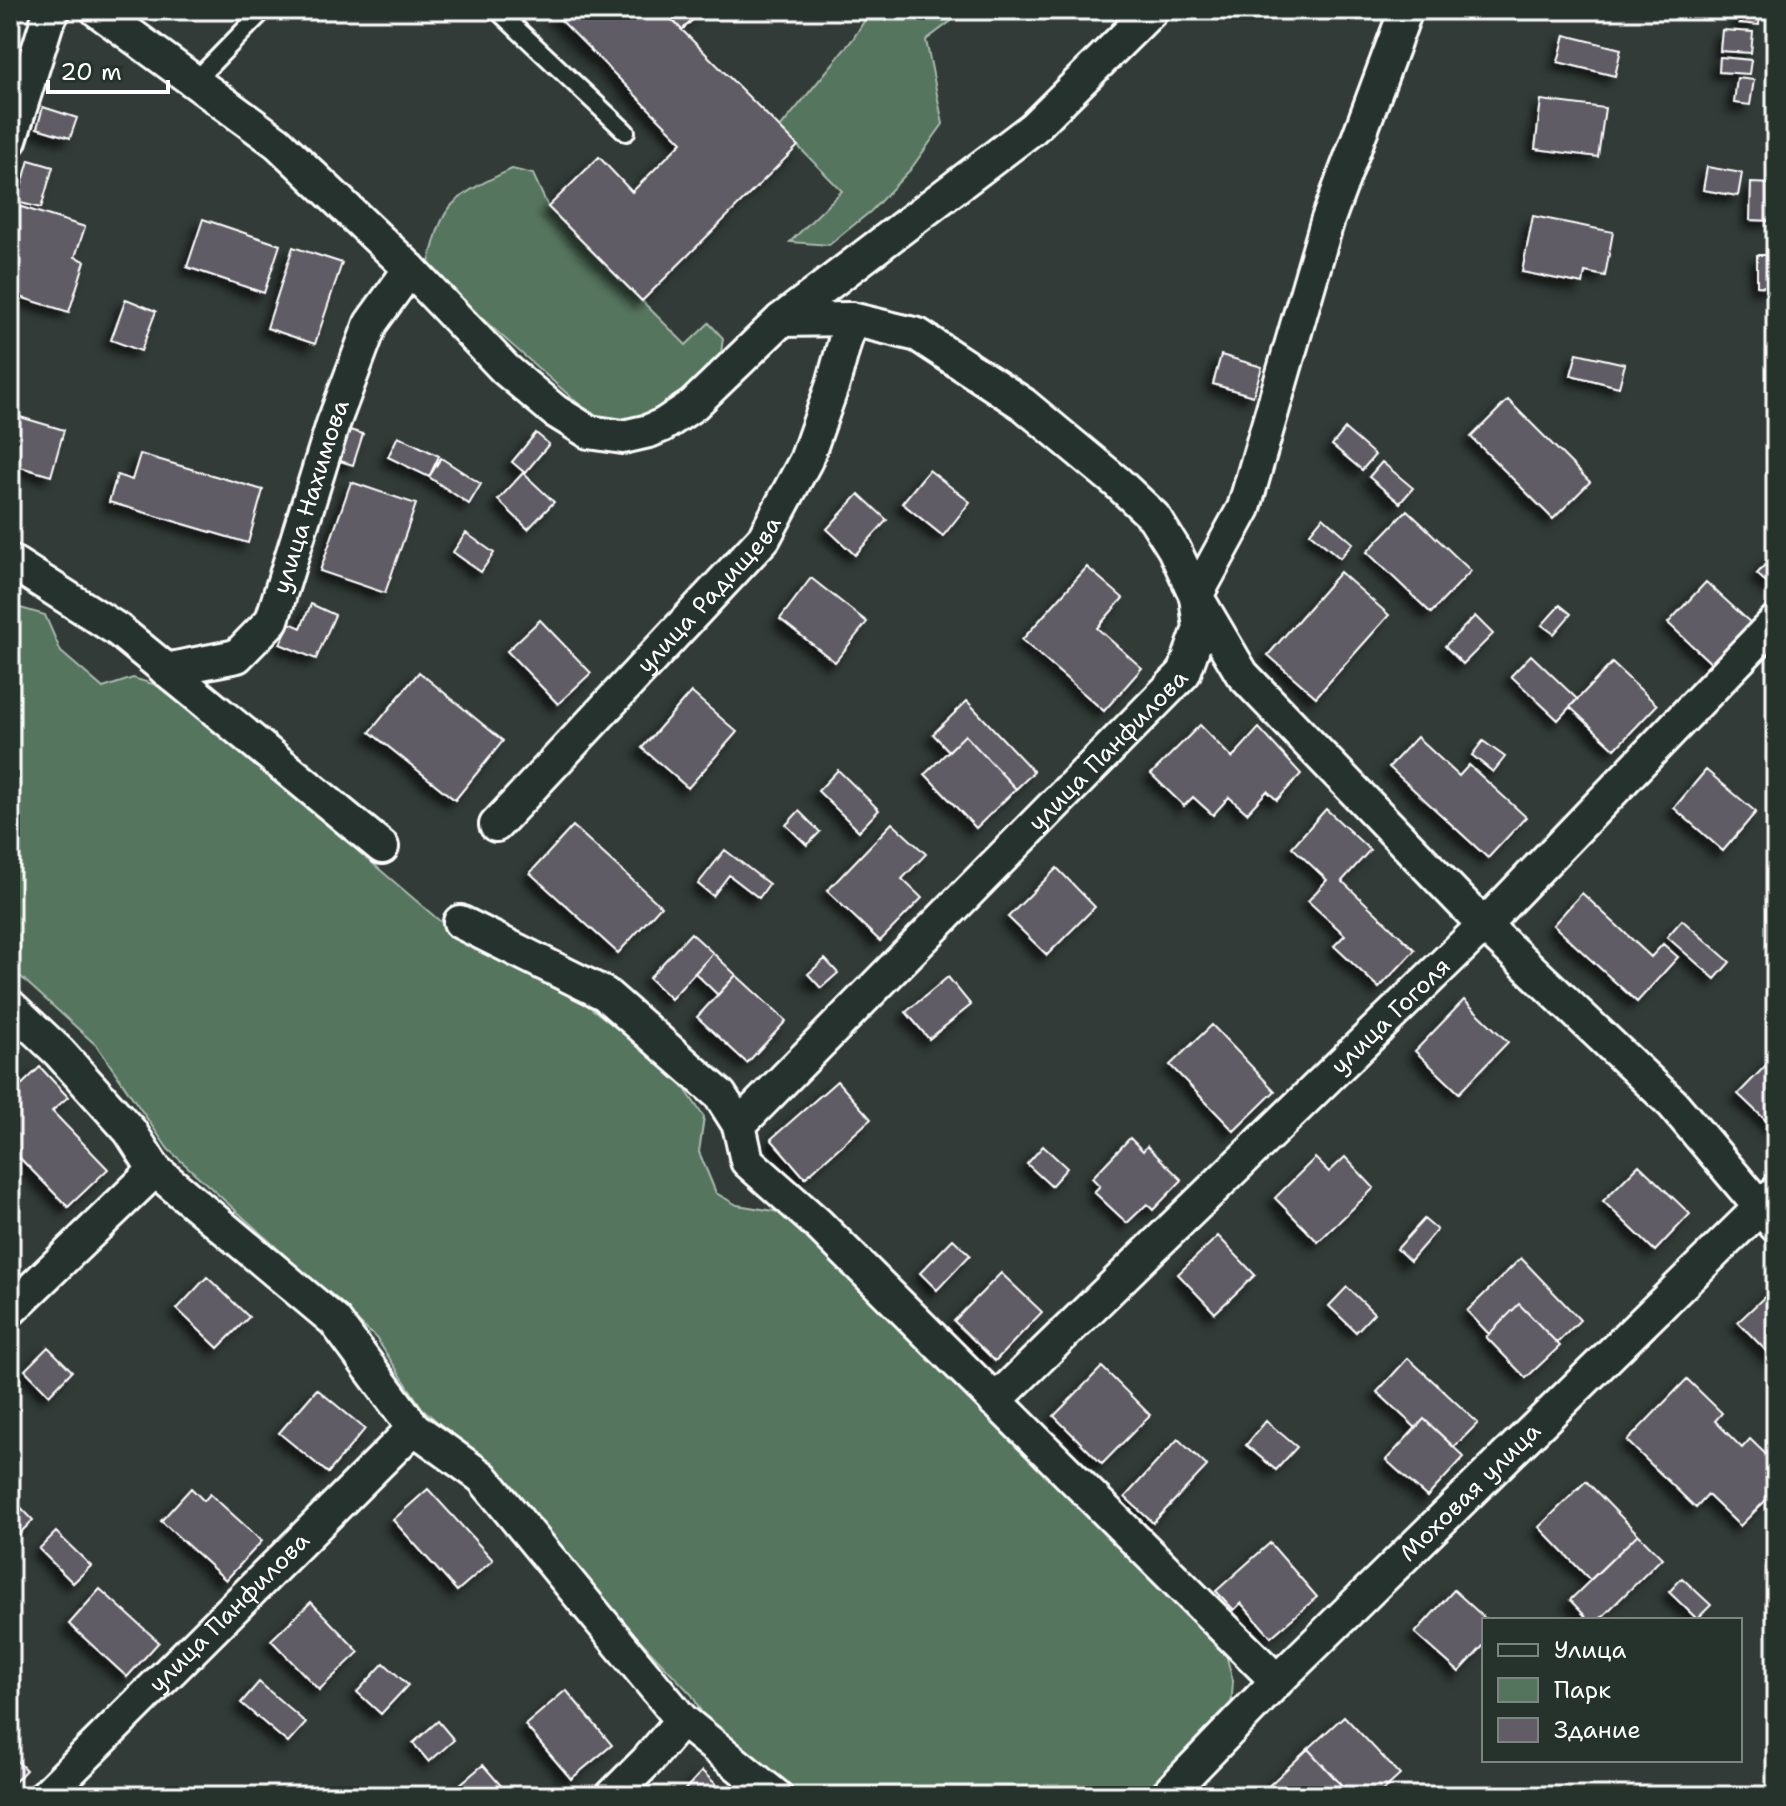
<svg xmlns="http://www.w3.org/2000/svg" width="1786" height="1806" viewBox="0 0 1786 1806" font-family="'Shantell Sans',sans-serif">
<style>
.green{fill:#55745e;stroke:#aabaae;stroke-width:2}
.building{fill:#615c65;stroke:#fff;stroke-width:2;filter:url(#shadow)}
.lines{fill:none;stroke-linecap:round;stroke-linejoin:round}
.service-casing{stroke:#fff;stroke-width:22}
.minor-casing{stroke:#fff;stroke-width:38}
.service{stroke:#26332d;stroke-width:16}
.minor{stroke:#26332d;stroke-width:32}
.labels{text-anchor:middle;stroke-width:7;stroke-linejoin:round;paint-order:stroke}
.street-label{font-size:24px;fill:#fff;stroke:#26332d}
</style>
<defs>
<filter id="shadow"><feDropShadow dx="-7" dy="7" stdDeviation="4" flood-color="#0009"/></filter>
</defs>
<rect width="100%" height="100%" fill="#323b38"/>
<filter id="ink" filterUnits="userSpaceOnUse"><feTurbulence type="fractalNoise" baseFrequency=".0125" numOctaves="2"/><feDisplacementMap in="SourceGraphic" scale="16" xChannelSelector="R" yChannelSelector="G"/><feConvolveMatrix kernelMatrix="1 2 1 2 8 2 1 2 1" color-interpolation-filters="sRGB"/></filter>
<g filter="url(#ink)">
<path class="green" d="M871 10H966L926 40 943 124 910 170 871 211 829 245 790 242 842 191 780 128 853 39Z
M512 169 533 174 548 207 686 345 709 323 723 338 720 361 692 392 649 421 597 420 427 270C433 249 437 221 452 205 467 189 493 178 512 169Z
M10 605 45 615 61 652 103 688 133 678 169 689 441 922 568 990 674 1073 704 1117 699 1152 716 1193 737 1205 786 1213 1223 1643 1233 1681 1231 1709 1144 1796H791L708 1724 692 1695 568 1564 518 1495 422 1408 376 1338 168 1149 97 1046 10 967Z"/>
<path class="building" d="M551 10H662L798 146 642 301 548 207 599 157 632 192 682 142Z
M669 10H703L682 30 666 13Z
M1740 10H1760L1759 25 1739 23Z
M1722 30 1753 32 1751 53 1720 51Z
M1565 35 1621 49 1615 76 1558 62Z
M1720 57 1751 60 1749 74 1719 72Z
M1737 78 1754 80 1750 105 1734 103Z
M1541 100 1605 108 1598 157 1535 149Z
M43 107 77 118 70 138 37 128Z
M29 160 53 167 41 208 17 202Z
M1707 167 1742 173 1738 196 1703 190Z
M1751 183 1773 184V221L1750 220Z
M15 205 85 227 75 257 85 261 69 312 10 294V222Z
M1533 216 1613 232 1605 276 1585 272 1583 284 1522 272Z
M203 219 280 245 264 293 187 267Z
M293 247 342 263 315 344 267 328Z
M1757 255H1775L1774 287 1757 286Z
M126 299 156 311 141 351 111 340Z
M1577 353 1625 364 1619 387 1571 375Z
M1221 355 1262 367 1253 396 1213 384Z
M1508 400 1590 482 1553 519 1471 437Z
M10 414 64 430 51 476 10 464Z
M346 429 363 434 353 465 337 460Z
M1345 429 1375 455 1362 470 1332 445Z
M536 433 549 444 525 473 512 462Z
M398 436 439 456 429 477 388 457Z
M140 454 263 490 248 543 109 502 117 475 132 480Z
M441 458 481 484 469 504 429 477Z
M1382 462 1413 488 1400 503 1369 477Z
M929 470 970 502 943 536 902 503Z
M523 473 554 502 528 529 498 500Z
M351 482 416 504 385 593 320 571Z
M859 494 887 520 855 555 827 529Z
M1407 510 1471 571 1431 613 1367 552Z
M1323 517 1353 543 1340 558 1310 533Z
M466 533 494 553 481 572 453 552Z
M1776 552V591L1757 574Z
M1087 567 1123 598 1097 628 1142 668 1104 711 1022 640Z
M1340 572 1389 615 1316 697 1268 655Z
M811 578 867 622 835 662 780 619Z
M1706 582 1753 625 1714 666 1668 623Z
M311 604 335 615 316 659 280 644 290 623 301 628Z
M1560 605 1571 614 1554 634 1542 625Z
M1475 616 1493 634 1463 664 1445 646Z
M540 620 591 673 558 704 507 651Z
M1531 655 1577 699 1558 720 1511 676Z
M1612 663 1657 705 1615 749 1570 707Z
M419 672 503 741 455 800 370 732Z
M691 692 737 732 688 788 642 748Z
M967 701 1034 772 1016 789 965 735 949 751 933 734Z
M1200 725 1232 758 1259 728 1301 774 1277 800 1267 791 1247 813 1229 797 1213 815 1193 797 1184 806 1151 774Z
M965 735 1016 789 976 828 925 774Z
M1417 737 1459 776 1469 765 1526 817 1488 858 1389 767Z
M1483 741 1505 757 1493 772 1472 755Z
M838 770 879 810 859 831 818 791Z
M1706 770 1756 812 1723 851 1674 808Z
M1326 809 1370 850 1342 881 1415 950 1379 988 1334 946 1345 935 1308 901 1327 880 1292 847Z
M799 811 820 832 807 845 786 825Z
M892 823 926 854 902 879 922 898 880 941 827 891Z
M573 826 661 906 618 953 530 873Z
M725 850 769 884 759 898 729 875 713 896 698 884Z
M1057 868 1095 907 1047 955 1008 917Z
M1582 893 1651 957 1663 944 1678 957 1637 1002 1553 925Z
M1682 920 1730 962 1715 979 1667 937Z
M691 933 713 953 671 999 649 978Z
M713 953 736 975 718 995 695 973Z
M825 959 838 973 821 988 808 974Z
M736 975 786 1021 747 1063 697 1017Z
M948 977 971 1005 929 1039 906 1012Z
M1464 1000 1508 1042 1459 1093 1415 1051Z
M1212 1025 1275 1091 1234 1131 1170 1065Z
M1776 1055V1130L1738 1094Z
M40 1067 68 1097 52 1111 108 1169 68 1207 10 1148V1096Z
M837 1081 871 1119 805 1178 771 1139Z
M1130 1138 1143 1151 1147 1146 1182 1180 1153 1210 1147 1204 1127 1223 1094 1192 1100 1186 1092 1178Z
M1043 1146 1067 1168 1051 1186 1027 1164Z
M1345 1157 1374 1188 1318 1242 1275 1198 1315 1158 1329 1172Z
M1639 1165 1690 1214 1655 1251 1603 1201Z
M1424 1219 1437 1230 1410 1261 1397 1249Z
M1218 1236 1255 1275 1215 1313 1178 1274Z
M953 1239 970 1255 937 1290 920 1273Z
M1521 1258 1580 1320 1557 1343 1519 1304 1489 1334 1467 1311Z
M1001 1273 1042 1312 995 1361 954 1321Z
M207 1277 249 1317 218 1348 177 1309Z
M1776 1286V1358L1775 1360 1738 1322Z
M1347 1287 1374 1313 1356 1332 1329 1306Z
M1519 1304 1560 1346 1526 1378 1486 1337Z
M48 1347 72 1371 49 1395 25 1370Z
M1408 1358 1478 1423 1454 1447 1424 1419 1416 1428 1377 1392Z
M1102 1367 1150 1415 1102 1464 1054 1416Z
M1687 1379 1722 1413 1715 1421 1742 1448 1750 1439 1776 1464V1490L1740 1526 1708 1495 1696 1508 1627 1441Z
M317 1389 365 1429 328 1473 279 1433Z
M1424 1419 1464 1457 1427 1497 1386 1460Z
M1266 1421 1297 1447 1276 1470 1246 1445Z
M1178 1439 1207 1466 1153 1523 1125 1497Z
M1586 1481 1638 1534 1590 1580 1539 1527Z
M191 1488 204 1501 210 1494 262 1541 226 1580 161 1521Z
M428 1489 493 1560 457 1591 393 1520Z
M10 1496 33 1520 10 1543Z
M56 1532 91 1566 73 1583 39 1549Z
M1638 1534 1662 1558 1599 1620H1589L1570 1600Z
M1270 1543 1317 1597 1271 1637 1241 1603 1234 1610 1216 1591Z
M1682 1578 1711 1605 1697 1619 1669 1592Z
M100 1589 159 1642 127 1677 69 1624Z
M1454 1590 1487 1620H1484V1645L1459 1672 1415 1633Z
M311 1602 359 1652 319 1690 271 1640Z
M384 1663 408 1685 381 1714 357 1692Z
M259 1682 306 1723 288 1743 241 1703Z
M566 1690 612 1745 571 1779 525 1725Z
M1344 1716 1400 1775 1377 1796H1351L1308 1749Z
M438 1721 454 1740 429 1762 413 1743Z
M1308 1749 1352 1796H1263L1260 1794Z
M10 1754 26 1770 10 1787Z
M483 1765 510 1796H446Z
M702 1771 728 1796H679Z"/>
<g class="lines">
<g class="service-casing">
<path id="service" d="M497 10 626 132
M194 82 264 10"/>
</g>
<g class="minor-casing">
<g id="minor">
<path d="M97 10 278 143 410 269 505 369 555 411 589 432 623 437 649 431 663 425 693 405 781 320 1033 128 1152 10"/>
<path d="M10 140 47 22 54 10"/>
<path d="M781 320 851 319 918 335 1023 404 1117 482 1154 517 1174 549 1196 596 1242 674 1484 925 1673 1104 1776 1226"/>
<path d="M10 561 118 630 382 847"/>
<path id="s1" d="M166 670 237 656 272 620 333 424 371 323 410 269"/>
<path id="s2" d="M496 825 764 538 806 460 833 384 851 319"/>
<path d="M460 922 605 994 720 1095 739 1125 747 1161 818 1224 1277 1681"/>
<path d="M10 1006 59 1052 130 1131 155 1170 335 1321 414 1428 482 1477 682 1720 776 1796"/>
<path id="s3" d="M739 1125 1184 673 1200 628 1196 596 1244 508 1327 222 1406 10"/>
<path d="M10 1310 155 1170"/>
<path id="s4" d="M995 1401 1484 925 1776 621"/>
<path id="s5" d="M45 1796 414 1428"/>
<path d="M612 1796 647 1761 682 1720"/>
<path id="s6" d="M1166 1796 1277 1681 1775 1193"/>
</g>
</g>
<use href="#service" class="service"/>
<use href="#minor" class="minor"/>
</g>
</g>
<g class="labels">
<g class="street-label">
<text dy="8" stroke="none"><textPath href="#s1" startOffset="252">улица Нахимова</textPath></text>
<text dy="8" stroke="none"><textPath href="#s2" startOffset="314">улица Радищева</textPath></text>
<text dy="8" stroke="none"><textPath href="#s3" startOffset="526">улица Панфилова</textPath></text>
<text dy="8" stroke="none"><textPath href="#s4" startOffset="552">улица Гоголя</textPath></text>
<text dy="8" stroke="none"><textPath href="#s6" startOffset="430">Моховая улица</textPath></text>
<text dy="8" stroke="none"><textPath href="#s5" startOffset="260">улица Панфилова</textPath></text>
</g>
</g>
<rect width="1786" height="1806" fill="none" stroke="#26332d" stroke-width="40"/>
<rect x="20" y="20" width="1746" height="1766" fill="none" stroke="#fff" stroke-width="3" filter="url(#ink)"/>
<rect x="1482" y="1618" width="260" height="144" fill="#26332d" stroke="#7d8581" stroke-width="2"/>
<rect x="1498" y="1644" width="40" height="12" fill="#26332d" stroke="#7d8581" stroke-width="2"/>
<text x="1554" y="1658" font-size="24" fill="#ffffff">Улица</text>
<rect x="1498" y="1678" width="40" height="24" fill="#55745e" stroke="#7d8581" stroke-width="2"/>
<text x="1554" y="1698" font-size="24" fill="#ffffff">Парк</text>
<rect x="1498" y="1718" width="40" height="24" fill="#615c65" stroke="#7d8581" stroke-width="2"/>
<text x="1554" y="1738" font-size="24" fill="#ffffff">Здание</text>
<path d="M48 80v12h120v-12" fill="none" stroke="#ffffff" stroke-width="4"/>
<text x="60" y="80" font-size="24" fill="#ffffff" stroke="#26332d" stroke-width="6" paint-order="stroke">20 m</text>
</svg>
